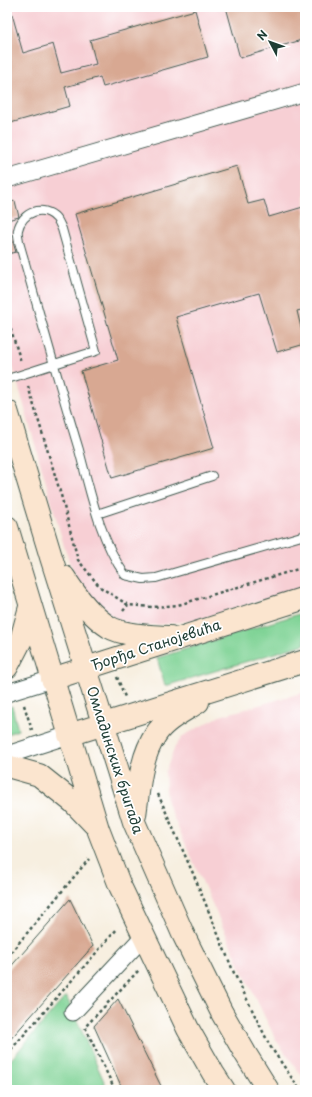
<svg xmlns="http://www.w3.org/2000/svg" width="312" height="1097" viewBox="0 0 312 1097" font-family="'Playpen Sans',sans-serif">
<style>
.built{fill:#f7cfd4}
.green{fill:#7fd395;stroke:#4f8864}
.building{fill:#d8a892}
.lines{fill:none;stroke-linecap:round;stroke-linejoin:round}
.lane-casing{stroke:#3f584e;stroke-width:10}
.street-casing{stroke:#3f584e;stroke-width:19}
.secondary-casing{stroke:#3f584e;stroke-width:24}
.path{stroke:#3f584e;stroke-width:2.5;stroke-dasharray:3 3;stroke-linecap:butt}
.lane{stroke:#fff;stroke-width:8}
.street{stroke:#fff;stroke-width:17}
.secondary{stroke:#fbe5cf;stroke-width:22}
.labels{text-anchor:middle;stroke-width:3.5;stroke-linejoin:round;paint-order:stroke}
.street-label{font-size:14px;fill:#1f3d34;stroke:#fff}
</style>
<rect width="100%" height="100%" fill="#fff"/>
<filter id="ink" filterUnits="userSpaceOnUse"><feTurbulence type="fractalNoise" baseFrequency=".025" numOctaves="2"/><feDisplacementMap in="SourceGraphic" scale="8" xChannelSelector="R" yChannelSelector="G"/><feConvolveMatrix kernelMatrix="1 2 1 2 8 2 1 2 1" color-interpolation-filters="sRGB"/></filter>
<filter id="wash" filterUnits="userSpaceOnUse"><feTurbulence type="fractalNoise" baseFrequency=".012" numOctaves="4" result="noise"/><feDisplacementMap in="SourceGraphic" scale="16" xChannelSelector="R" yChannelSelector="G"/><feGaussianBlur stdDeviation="0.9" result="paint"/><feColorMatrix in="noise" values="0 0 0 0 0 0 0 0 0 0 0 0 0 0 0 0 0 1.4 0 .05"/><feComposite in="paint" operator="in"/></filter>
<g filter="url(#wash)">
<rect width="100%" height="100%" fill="#f7efe0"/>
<path class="built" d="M7 7H305V587L201 619 166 624 141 626 116 619 95 603 77 581 64 546 7 346Z
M305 692V1080L276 1040 242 970 167 803 165 772 175 747 183 736 220 716Z"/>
<path class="green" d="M305 612V644L165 686 157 658Z
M12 706 18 730 7 734V708Z
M66 996 107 1088 100 1090H7V1064Z"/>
<g id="blocks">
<path class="building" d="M7 7H10L23 53 53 44 61 73 96 64 90 40 195 10 208 57 103 87 100 77 65 87 70 106 7 124Z
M226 7H305V39L240 58Z
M237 166 248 204 264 200 269 217 303 207 305 214V309L297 311 305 344 277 352 259 293 176 317 214 448 112 478 81 371 118 360 75 214Z
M15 201 19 217 7 220V203Z
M7 223 16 252 7 254Z
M70 899 93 946 7 1043V971Z
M118 999 163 1090H123L94 1026Z"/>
</g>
</g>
<g filter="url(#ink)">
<use href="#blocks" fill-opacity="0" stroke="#3f584e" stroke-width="1"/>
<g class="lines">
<g class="lane-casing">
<path id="lane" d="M7 379C37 370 66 360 96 351L62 229C60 225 59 221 56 218 43 204 22 212 18 230 17 234 19 238 19 242 39 312 58 381 79 450 90 491 100 540 125 575L143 579 156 578 305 535
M97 514 212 476"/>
</g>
<g class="street-casing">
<path id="street" d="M7 179 305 92
M7 693 52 679
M7 755 69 735
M73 1012 144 936"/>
</g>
<g class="secondary-casing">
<path id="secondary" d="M7 411 51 557 134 822 183 934 222 1013 245 1053 268 1090
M7 527 98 829 120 886 188 1029 213 1073 224 1090
M64 577C76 596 90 615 109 627 124 636 153 636 170 637
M7 667 21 640 30 607
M52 679 305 598
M69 735 305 661
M7 766 39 775 73 802 94 824
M135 815C139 788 140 758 156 734 165 720 184 711 198 702"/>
</g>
<path class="path" d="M7 317 21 362
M28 386 61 495 78 560 100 587 128 605 153 607 178 605 305 567
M123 611 128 605
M117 677 125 697
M24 705 32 730
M158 794 195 878 234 973 270 1046 300 1090
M7 957 89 859
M7 1054 118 928
M115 1090 85 1027 139 970"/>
<use href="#lane" class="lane"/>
<use href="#street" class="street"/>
<use href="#secondary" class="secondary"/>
</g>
</g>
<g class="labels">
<g class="street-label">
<text transform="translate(156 645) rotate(-18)" y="5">Ђорђа Станојевића</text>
<text transform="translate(115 760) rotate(72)" y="5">Омладинских бригада</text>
</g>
</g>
<rect width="312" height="1097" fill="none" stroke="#fff" stroke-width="24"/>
<g transform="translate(270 42) rotate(311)" stroke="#ffffff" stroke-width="3" paint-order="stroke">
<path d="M0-3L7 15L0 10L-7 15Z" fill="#1f3d34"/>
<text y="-6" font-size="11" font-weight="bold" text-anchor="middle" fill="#1f3d34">N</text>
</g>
</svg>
